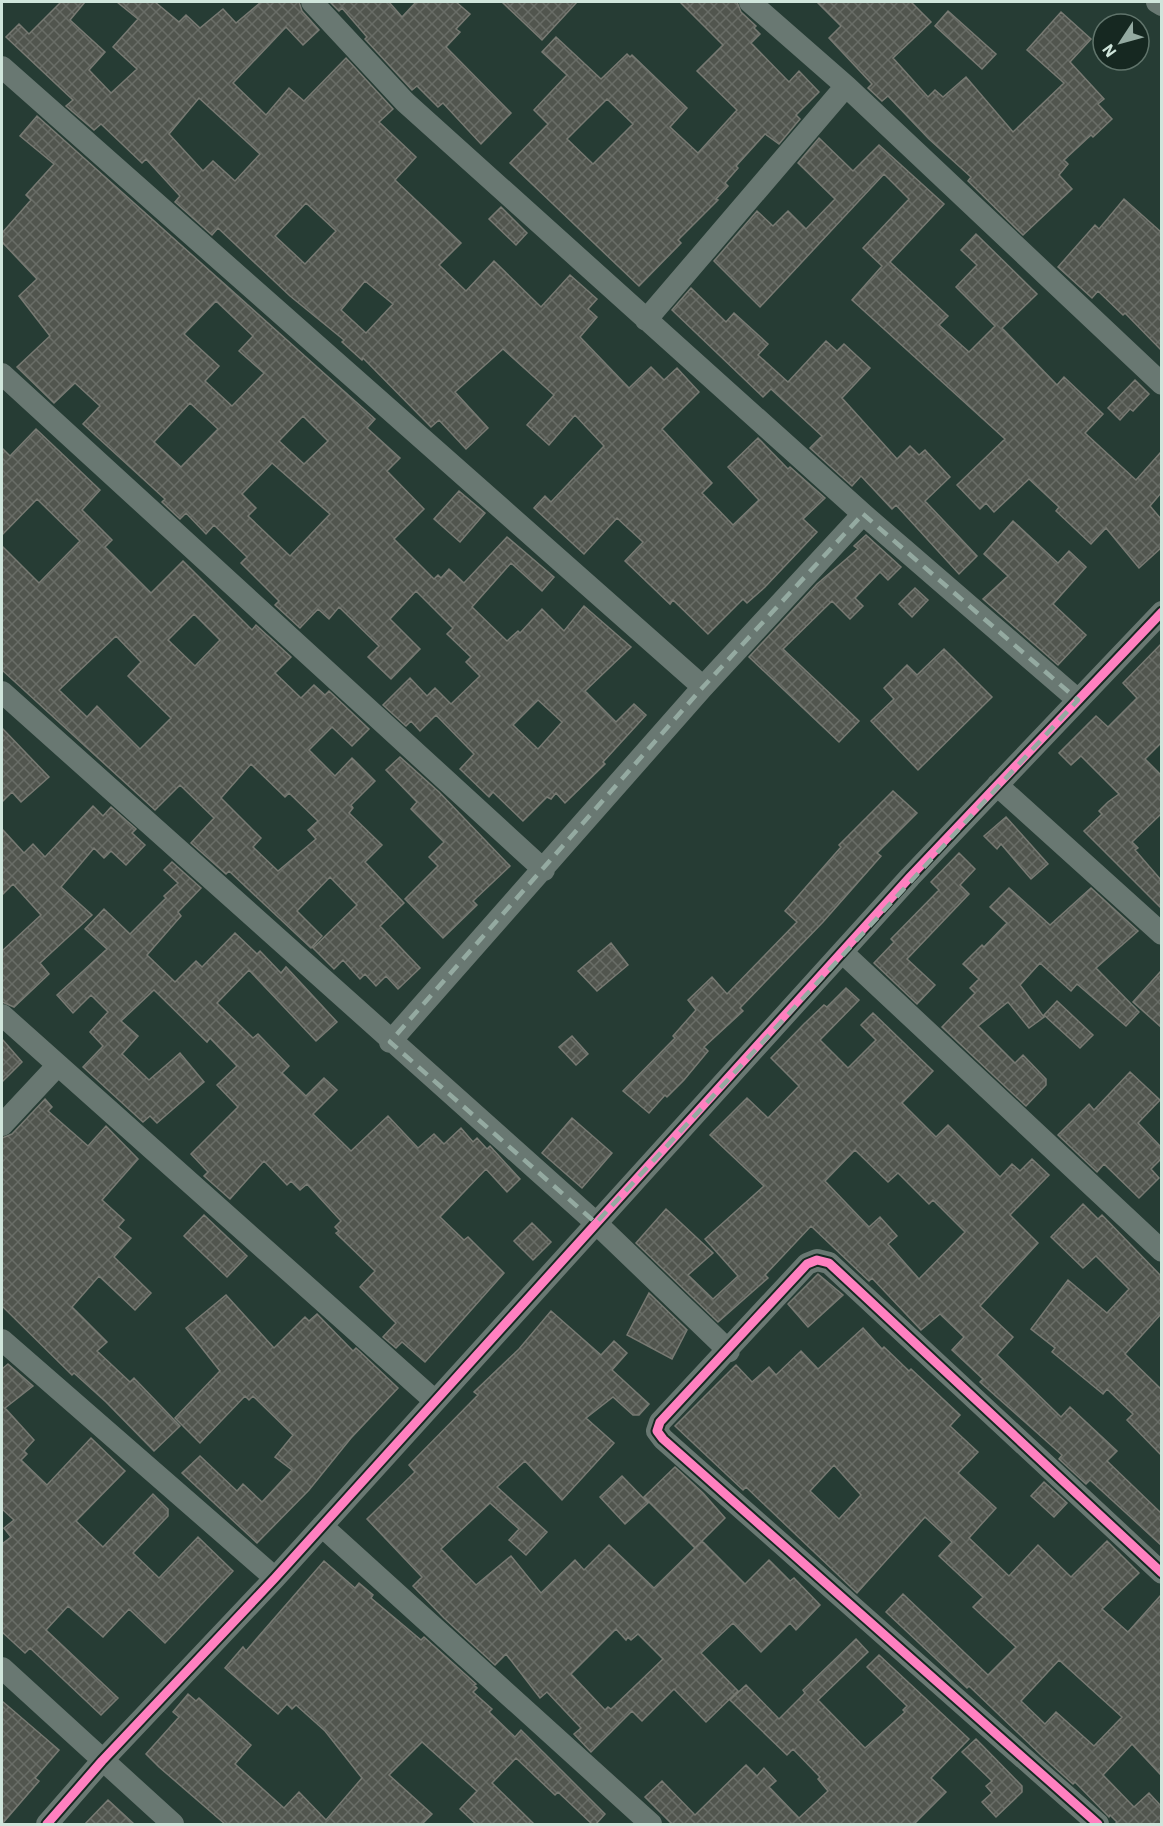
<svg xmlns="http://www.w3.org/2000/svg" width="1163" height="1826" viewBox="0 0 1163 1826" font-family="'IBM Plex Sans',sans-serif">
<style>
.building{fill:url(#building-cross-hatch);stroke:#787a73;stroke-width:1.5;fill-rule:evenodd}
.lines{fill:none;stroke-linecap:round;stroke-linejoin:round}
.street{stroke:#697872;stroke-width:22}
.cycleway-casing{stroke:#162821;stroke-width:13}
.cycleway{stroke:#ff80c0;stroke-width:9}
.marked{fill:none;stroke:#94aaa1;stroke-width:4.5;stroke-dasharray:12 8;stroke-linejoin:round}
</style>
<defs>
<pattern id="building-cross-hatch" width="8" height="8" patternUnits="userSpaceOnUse" patternTransform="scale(1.5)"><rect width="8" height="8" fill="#51554e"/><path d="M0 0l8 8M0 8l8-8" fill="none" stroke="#696d67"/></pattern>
</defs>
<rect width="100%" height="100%" fill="#263c34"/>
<path class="building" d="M61 2H85L70 20 105 52 89 70 111 93 137 69 113 47 138 19 117 2H155L179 22 186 15 200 28 223 9 236 23 261 2H299L302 11 319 30 303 45 286 27 233 83 266 115 289 88 304 101 346 58 393 109 379 122 416 157 395 180 461 243 439 265 466 291 494 261 541 307 570 275 597 299 588 309 597 317 580 337 629 388 651 367 664 380 677 368 699 392 662 429 712 483 702 493 733 525 759 500 728 467 758 438 788 469 790 467 825 498 803 519 817 532 765 587 747 603 743 599 708 634 673 600 670 604 625 561 643 542 617 518 584 554 534 508 545 496 551 502 604 446 575 415 549 445 527 425 554 395 503 349 455 392 488 428 466 449 439 420 431 427 363 358 362 360 342 342 344 340 290 296 218 228 212 235 175 202 180 196 146 159 142 163 101 124 94 130 66 106 73 100 6 37 19 24 29 34ZM199 98 260 154 235 181 213 161 203 171 169 134ZM306 203 336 231 305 264 275 236ZM365 281 393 304 366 333 341 310Z
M330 2H389L402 17 416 2H456L470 14 456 29 460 32 446 47 511 113 481 144 443 103 438 107 417 86 412 90 365 39 367 37 342 8 339 11Z
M502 2H577L542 40Z
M680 2H737L741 12 756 26 754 28 760 34 751 43 789 82 799 71 819 92 796 115 800 119 779 144 765 134 736 166 738 168 725 183 728 186 716 199 718 200 678 240 681 243 639 286 510 163 548 124 534 110 567 75 542 52 556 37 601 79 627 54 630 57 632 55 687 108 670 127 698 153 737 110 697 71 723 45ZM607 99 633 124 593 164 567 139Z
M817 2H911L931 22 893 58 928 97 935 90 943 97 966 77 1013 132 1064 83 1027 50 1061 12 1091 39 1070 62 1104 99 1098 104 1112 119 1093 137 1091 135 1064 160 1068 164 1059 175 1072 189 1023 235 968 181 971 177 929 139 888 96 882 101 868 88 872 84 829 38 841 26Z
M948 11 996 54 982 69 935 26Z
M37 116 375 419 367 428 400 458 387 471 424 509 394 539 434 579 438 575 441 578 449 569 464 583 507 537 554 577 542 591 511 563 472 607 507 641 518 631 520 633 542 609 564 631 584 606 631 647 585 691 616 722 634 704 646 715 603 762 605 764 565 803 556 793 551 799 547 797 523 821 493 792 489 797 460 769 474 754 436 715 420 731 411 721 406 726 383 705 410 678 427 696 435 688 451 704 480 676 466 662 471 657 447 634 453 628 416 591 390 619 420 649 391 679 368 657 379 646 339 607 329 619 318 609 300 628 275 605 279 601 241 563 247 557 214 525 206 534 186 513 180 519 162 502 165 499 83 424 100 406 75 383 54 403 17 367 50 336 19 296 37 279 2 242V233L31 200 26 195 54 164 20 136ZM216 301 253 336 239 351 264 373 232 406 205 381 219 366 184 334ZM190 403 218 429 181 467 154 442ZM303 416 328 441 304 464 279 441ZM272 463 330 514 290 556 248 516 256 508 242 494ZM538 700 562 722 538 749 513 725Z
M819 138 853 171 879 145 944 204 890 262 948 316 939 325 969 352 995 326 956 287 977 265 961 250 976 234 1037 294 1002 328 1057 385 1064 377 1103 414 1085 433 1136 480 1161 452V493L1150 506 1161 519V548L1139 568 1106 528 1091 544 1056 511 1059 507 1029 479 994 512 986 503 980 509 957 485 1005 439 852 300 882 266 863 248 909 199 884 174 760 307 714 261 757 211 773 226 788 211 806 229 835 199 798 163Z
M1124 199 1161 232V350L1125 313 1123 315 1098 291 1092 298 1058 267 1095 225 1099 229Z
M501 207 527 233 516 245 489 219Z
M691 288 726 322 734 313 768 344 758 355 788 382 826 341 837 351 844 344 870 368 842 398 897 459 910 446 919 455 925 450 950 477 925 501 977 556 959 574 896 505 892 509 861 476 852 486 810 448 822 436 771 389 763 397 672 310Z
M1135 380 1149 394 1133 411 1130 409 1120 420 1108 408Z
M36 429 100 490 82 510 112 540 105 547 151 593 183 561 252 630 256 625 291 657 275 673 301 698 314 685 325 695 329 691 369 729 352 746 332 727 309 750 335 776 352 758 375 781 351 805 353 808 349 813 382 845 365 862 404 903 380 926 420 968 398 989 386 976 376 986 365 974 360 979 343 960 334 969 313 948 357 905 330 877 297 911 322 936 311 948 229 871 226 874 191 843 214 818 180 785 155 810 2 670V546L39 583 80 541 37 499 2 535V448L10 456ZM194 614 220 640 195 666 168 640ZM116 636 141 662 128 676 171 718 140 749 97 706 87 717 59 690ZM251 764 285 797 289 793 318 821 308 830 316 839 278 871 253 847 261 838 221 798Z
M459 491 485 513 460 542 434 519Z
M1013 521 1058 563 1069 551 1086 567 1053 604 1086 635 1058 665 983 599 1008 576 984 554Z
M866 535 901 567 888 580 880 572 855 598 863 606 850 619 832 601 783 649 859 721 839 742 749 657 817 584 858 549 854 546Z
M915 588 928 600 912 617 899 604Z
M1161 644V743L1145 759 1161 775V814L1132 842 1138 848 1135 850 1161 880V908L1084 831 1102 814 1099 811 1108 802 1119 794 1081 756 1071 765 1059 753 1096 716 1108 727 1137 698 1123 683Z
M944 649 992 697 918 770 871 721 894 699 884 688 907 665 917 675Z
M2 728 49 777 21 802 12 792 2 802Z
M400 757 439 792 510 866 473 901 477 905 443 938 405 899 438 866 429 857 444 842 411 809 417 802 386 770Z
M893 791 917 813 877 853 881 856 823 922 740 1008 743 1011 704 1047 708 1051 684 1080 667 1097 665 1095 649 1113 623 1091 675 1038 673 1036 696 1010 688 1000 712 977 727 994 764 956 797 922 785 911 841 847 839 845Z
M93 806 103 816 111 807 136 829 132 833 145 845 126 865 111 851 104 858 94 848 61 887 92 915 40 963 49 974 14 1007 2 1002V951L41 915 13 884 2 895V829L24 853 33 844 45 857Z
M1006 817 1048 864 1031 879 1001 844 997 849 984 836Z
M959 853 975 869 960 885 969 894 907 959 935 985 917 1004 874 963 894 942 891 939 939 890 931 882Z
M172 862 201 888 178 912 181 916 147 955 175 982 196 961 202 967 235 933 257 954 260 951 281 973 286 967 337 1022 316 1041 249 970 217 1003 253 1038 258 1034 289 1066 282 1073 306 1096 324 1078 337 1090 313 1114 351 1151 388 1116 418 1148 434 1134 444 1144 461 1128 473 1142 477 1138 487 1149 490 1146 520 1179 507 1192 486 1169 440 1217 464 1240 468 1237 504 1273 425 1362 402 1342 396 1348 383 1337 396 1323 360 1287 375 1271 336 1233 339 1231 335 1227 341 1221 307 1184 300 1190 291 1181 287 1185 264 1161 230 1199 204 1176 208 1172 191 1154 238 1107 217 1085 237 1066 210 1038 207 1042 154 990 121 1021 138 1036 122 1054 149 1080 180 1053 204 1082 157 1123 150 1116 143 1122 83 1067 103 1046 90 1032 108 1012 91 995 73 1013 57 995 107 949 85 929 104 909 130 934 166 898 164 896 178 883 164 870Z
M1009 888 1050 925 1091 888 1138 931 1096 968 1139 1012 1126 1026 1077 984 1071 991 1040 963 1020 985 1044 1017 1029 1028 1008 1002 978 1026 1015 1063 1023 1055 1046 1079V1085L1026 1106 942 1027 975 993 970 988 979 979 963 964 982 945 984 947 1007 923 990 907Z
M611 943 628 965 597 991 578 971Z
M1161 971V1027L1133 1002Z
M846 988 859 1000 820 1040 848 1068 876 1040 861 1025 873 1013 933 1071 902 1103 936 1137 948 1125 1000 1177 1012 1164 1020 1171 1032 1159 1049 1175 1010 1215 1038 1243 980 1306 1013 1337 997 1355 1061 1417 1070 1407 1117 1451 1107 1461 1161 1513V1545L1090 1480 1086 1484 1059 1459 1062 1455 980 1382 983 1379 952 1350 964 1337 940 1314 921 1330 872 1278 869 1281 811 1226 765 1275 768 1278 718 1322 636 1243 666 1209 713 1253 688 1275 713 1299 738 1276 705 1239 764 1186 710 1135 747 1098 768 1118 799 1086 771 1058 804 1024 824 1005 827 1007ZM855 1150 888 1182 898 1173 929 1204 933 1200 965 1232 919 1279 888 1244 897 1236 880 1217 869 1227 825 1181Z
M1057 1001 1093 1035 1080 1048 1044 1015Z
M572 1036 588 1054 576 1065 559 1047Z
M2 1039 22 1062 2 1082Z
M1130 1072 1160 1100 1138 1123 1161 1147V1159L1151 1169 1159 1178 1139 1198 1104 1164 1097 1172 1058 1135 1089 1104 1094 1110Z
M45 1099 52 1107 48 1111 88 1146 106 1126 138 1159 102 1200 124 1220 118 1227 131 1238 114 1257 151 1293 135 1310 99 1276 72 1307 107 1342 97 1351 130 1382 134 1378 180 1426 154 1451 106 1402 74 1373 72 1375 2 1306V1138L12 1134Z
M572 1118 612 1153 582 1188 542 1153Z
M1083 1204 1098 1219 1102 1215 1161 1276V1314L1125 1354 1161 1389V1455L1127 1420 1133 1414 1107 1389 1103 1394 1052 1352 1055 1348 1031 1329 1068 1280 1107 1313 1129 1289 1096 1256 1083 1268 1051 1237Z
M204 1215 247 1256 227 1277 184 1236Z
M532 1223 551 1242 533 1260 514 1241Z
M818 1274 843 1295 808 1327 788 1304Z
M649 1293 687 1330 672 1359 627 1335Z
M226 1295 274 1348 305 1317 309 1321 317 1314 353 1351 356 1348 398 1388 351 1438 309 1490 257 1543 182 1473 200 1456 237 1491 243 1484 262 1502 292 1470 275 1457 293 1435 253 1396 249 1400 245 1396 200 1443 175 1418 220 1371 186 1328Z
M551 1311 601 1355 614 1341 627 1353 612 1370 649 1404 639 1415H633L613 1397 586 1418 614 1443 562 1500 525 1461 497 1487 547 1532 526 1555 509 1540 519 1529 490 1503 441 1549 476 1585 511 1556 541 1593 575 1560 584 1570 609 1545 654 1588 702 1541 745 1584 769 1560 790 1581 794 1578 820 1605 796 1630 790 1623 761 1652 733 1623 701 1653 738 1691 706 1722 674 1689 642 1721 632 1711 591 1752 574 1734 581 1728 547 1692 540 1698 506 1654 495 1665 444 1618 413 1586 422 1577 367 1519 415 1472 409 1465 478 1395 474 1392 519 1349ZM616 1629 626 1640 628 1637 631 1640 638 1634 663 1659 611 1709 608 1707 605 1710 571 1674Z
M863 1328 882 1349 884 1347 909 1371 911 1369 960 1415 950 1426 978 1452 958 1473 996 1508 969 1538 1009 1576 1038 1545 1071 1577 1107 1541 1139 1573 1102 1609 1128 1632 1161 1595V1775L1132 1744 1103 1775 1134 1807 1149 1793 1161 1806V1824H1115L1117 1822 1110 1815 1109 1817 1075 1782 1073 1784 1042 1756 969 1686 967 1688 886 1612 903 1594 988 1675 1016 1647 973 1607 983 1597 939 1556 952 1542 925 1517 857 1593 746 1487 743 1490 675 1426 736 1365 752 1382 769 1367 776 1375 801 1351 818 1369ZM834 1465 861 1495 839 1519 810 1491ZM1059 1660 1122 1717 1094 1746 1056 1712 1045 1724 1021 1701Z
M8 1364 33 1386 5 1408 34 1440 24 1451 27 1454 21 1460 47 1485 91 1438 125 1471 76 1521 103 1547 153 1494 168 1509V1516L133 1553 159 1578 198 1537 233 1571 165 1643 129 1609 103 1637 68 1606 46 1630 118 1698 101 1715 30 1648 25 1653 2 1632V1544L11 1537 4 1528 14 1520 2 1509V1369Z
M675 1467 703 1493 725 1518 695 1548 644 1497Z
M622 1476 648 1503 625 1524 600 1497Z
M1044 1482 1067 1503 1054 1517 1031 1496Z
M324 1561 355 1588 359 1583 373 1595 371 1598 421 1640 424 1637 476 1684 474 1685 477 1688 473 1692 492 1709 489 1712 515 1737 521 1730 605 1814 596 1824H592L558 1792 555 1795 516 1758 492 1783 534 1824H476L460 1809 477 1791 422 1742 389 1775 432 1814 422 1824H225L159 1767 146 1754 179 1717 173 1712 188 1694 196 1701 199 1698 251 1745 235 1764 284 1808 299 1792 326 1820 362 1778 325 1731 296 1705 292 1709 287 1704 278 1714 225 1668 243 1647 246 1651Z
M856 1639 868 1652 818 1700 865 1748 905 1712 903 1710 907 1706 867 1667 879 1655 969 1739 931 1778 946 1792 914 1824H672L645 1797 662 1781 695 1815 746 1765 757 1776 764 1768 776 1781 769 1787 799 1818 828 1791 818 1779 820 1777 793 1749 787 1755 730 1700 746 1685 779 1719 805 1693 803 1690Z
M2 1701 59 1750 35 1778 39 1781 2 1824Z
M976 1739 1022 1786V1792L996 1817 982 1802 992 1793 986 1786 992 1781 962 1752Z
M108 1800 134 1824H85Z"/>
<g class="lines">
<path class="street" d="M312 2 405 102 863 514 1078 700
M750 2 846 86 1162 384
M1157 2 1162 5
M2 67 703 687
M646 320 846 86
M2 374 544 870
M2 692 596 1223 729 1351
M997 785 1162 934
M842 952 1162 1251
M2 1015 435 1401
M390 1042 703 687 863 514
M2 1125 58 1065
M2 1340 275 1578
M322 1526 651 1824
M2 1668 173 1824
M47 1824 102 1761 275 1578 910 877 1162 612
M1098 1824 663 1439 657 1431 660 1422 807 1264 817 1260 829 1263 1162 1573"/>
<g class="cycleway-casing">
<path id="cycleway" d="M47 1824 102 1761 275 1578 910 877 1162 612
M1098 1824 663 1439 657 1431 660 1422 807 1264 817 1260 829 1263 1162 1573"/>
</g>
<use href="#cycleway" class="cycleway"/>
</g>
<path class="marked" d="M863 514 1078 700 596 1223 390 1042 703 687Z"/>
<rect width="1163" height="1826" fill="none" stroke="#cfe5db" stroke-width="6"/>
<g transform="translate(1121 42) rotate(234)"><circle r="28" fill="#162821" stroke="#60746b" stroke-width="1.5"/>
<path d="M0-4.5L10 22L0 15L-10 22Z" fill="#94aaa1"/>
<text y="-9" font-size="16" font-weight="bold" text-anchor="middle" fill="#cfe5db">N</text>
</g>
</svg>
